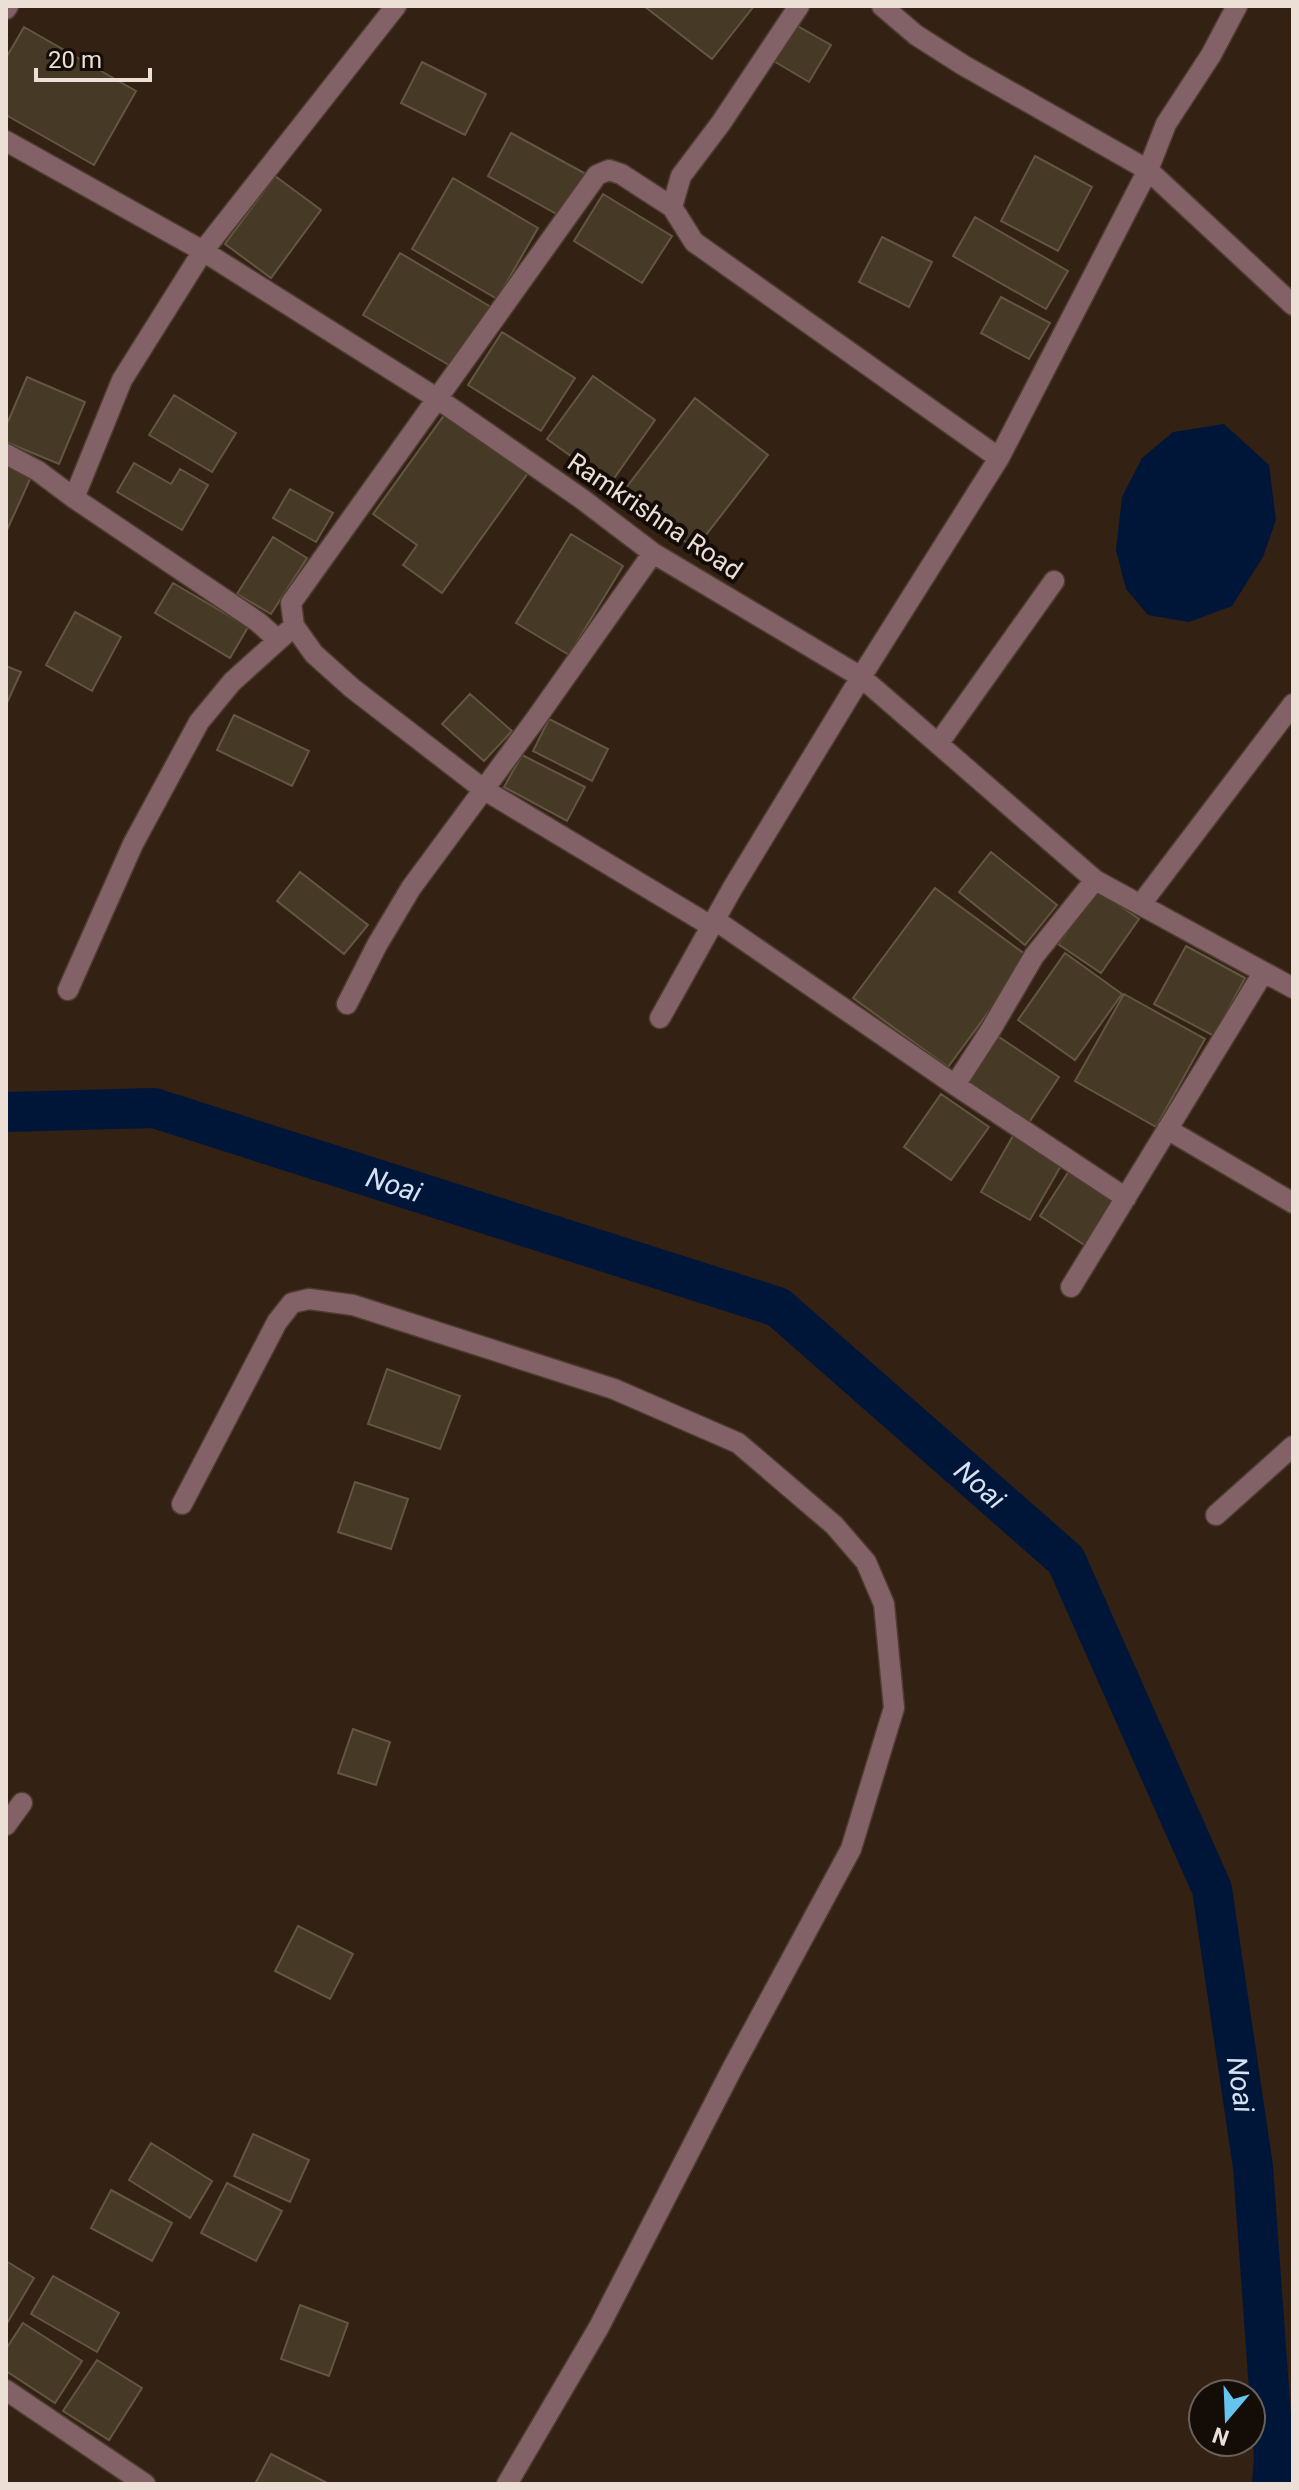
<svg xmlns="http://www.w3.org/2000/svg" width="1299" height="2490" viewBox="0 0 1299 2490" font-family="Roboto,sans-serif">
<style>
.water{fill:#001638}
.lines{fill:none;stroke-linecap:round;stroke-linejoin:round}
.canal{stroke:#001638;stroke-width:40}
.building{fill:#463a26;stroke:#635642;stroke-width:2}
.minor-casing{stroke:#4d3c2f;stroke-width:23}
.minor{stroke:#826267;stroke-width:20}
.labels{text-anchor:middle;stroke-width:8;stroke-linejoin:round;paint-order:stroke}
.street-label{font-size:26px;fill:#ebdfd6;stroke:#140c07}
.water-label{font-size:28px;font-style:italic;fill:#d6e2f2;stroke:#140c07}
</style>
<rect width="100%" height="100%" fill="#332114"/>
<path class="water" d="M1224 424 1269 465 1276 520 1263 557 1232 606 1189 622 1148 615 1126 589 1116 550 1122 497 1142 458 1173 432Z"/>
<g class="lines">
<path class="canal" id="s1" d="M6 1112 154 1108 778 1307 1066 1560 1212 1889 1253 2167 1274 2458 1272 2484"/>
</g>
<path class="building" d="M644 6H754L712 59Z
M794 24 831 45 809 82 772 60Z
M24 27 136 91 94 165 6 115V58Z
M422 62 486 94 465 135 401 103Z
M511 133 586 174 562 217 488 176Z
M1035 156 1092 187 1058 251 1001 221Z
M275 176 321 210 271 278 225 244Z
M453 178 538 228 497 299 412 249Z
M603 194 672 236 642 283 574 241Z
M975 217 1068 271 1046 309 953 256Z
M882 237 932 262 909 307 859 282Z
M400 253 491 307 454 368 363 315Z
M1001 297 1050 323 1029 359 981 333Z
M502 332 575 378 541 431 468 385Z
M593 376 655 420 610 484 547 439Z
M27 377 85 402 59 464 6 442V426Z
M174 395 236 433 212 472 149 435Z
M695 398 768 455 695 549 622 493Z
M445 414 528 473 442 593 403 565 417 545 373 514Z
M134 463 171 484 180 469 208 485 182 530 117 492Z
M6 466 31 477 7 530 6 529Z
M290 489 333 513 316 542 273 518Z
M571 534 623 566 569 655 516 623Z
M273 537 307 558 271 614 237 594Z
M173 583 248 627 230 658 155 613Z
M75 612 121 637 92 691 46 665Z
M6 666 21 672 6 705Z
M470 694 512 731 484 761 442 724Z
M234 715 309 751 292 786 217 750Z
M549 719 608 749 592 781 533 751Z
M522 755 585 787 567 821 504 787Z
M991 852 1057 905 1025 945 959 892Z
M300 872 368 925 344 954 277 901Z
M935 888 1029 957 948 1067 853 998Z
M1098 890 1139 919 1101 973 1058 944Z
M1186 946 1245 978 1214 1036 1154 1004Z
M1065 953 1122 994 1075 1060 1018 1020Z
M1124 994 1205 1039 1156 1127 1075 1081Z
M990 1031 1059 1077 1024 1130 955 1085Z
M941 1094 989 1127 951 1180 904 1147Z
M1014 1134 1063 1162 1030 1220 981 1192Z
M1069 1171 1116 1200 1086 1246 1040 1216Z
M387 1369 460 1396 440 1449 368 1424Z
M355 1482 408 1499 391 1549 338 1532Z
M353 1729 390 1742 376 1785 338 1773Z
M298 1926 353 1954 330 1999 275 1971Z
M253 2134 309 2160 290 2202 234 2176Z
M151 2143 212 2181 190 2218 129 2180Z
M227 2183 282 2211 256 2261 201 2233Z
M111 2190 172 2223 152 2261 91 2228Z
M6 2261 34 2278 6 2325Z
M53 2276 119 2313 97 2352 31 2314Z
M300 2305 348 2323 329 2376 281 2359Z
M23 2323 82 2361 55 2403 6 2371V2349Z
M97 2360 142 2388 109 2440 63 2411Z
M271 2454 329 2484H255Z"/>
<g class="lines">
<g class="minor-casing">
<path id="minor" d="M799 6 721 123 681 176 672 207 694 242 999 458
M882 6 916 35 963 65 1148 170 1293 305
M6 9 8 6
M6 141 203 251 438 399 582 499 653 553 861 677 1095 880 1293 988
M672 207 621 174 609 170 597 175 291 603 294 626 314 654 352 688 483 789 711 926
M6 454 38 471 74 498 258 622 278 640
M74 498 122 380 203 251 396 6
M938 744 1054 581
M1141 904 1293 704
M715 920 955 1085 1126 1198
M68 990 133 844 199 722 232 682 294 626
M347 1004 377 945 411 888 535 720 653 553
M660 1018 732 889 861 677 999 458 1148 170 1166 124 1211 55 1237 6
M955 1085 990 1031 1034 956 1095 880
M1167 1129 1293 1203
M1071 1287 1263 973
M182 1504 277 1322 292 1303 309 1299 353 1305 614 1389 738 1443 834 1525 866 1562 884 1604 894 1708 851 1849 732 2069 599 2327 507 2484
M1216 1515 1293 1446
M6 1825 22 1803
M6 2390 145 2484"/>
</g>
<use href="#minor" class="minor"/>
</g>
<g class="labels">
<g class="street-label">
<text transform="translate(655 516) rotate(34)" y="9">Ramkrishna Road</text>
</g>
<g class="water-label">
<text dy="10" stroke="none"><textPath href="#s1" startOffset="400">Noai</textPath></text>
<text dy="10" stroke="none"><textPath href="#s1" startOffset="1072">Noai</textPath></text>
<text dy="10" stroke="none"><textPath href="#s1" startOffset="1744">Noai</textPath></text>
</g>
</g>
<rect width="1299" height="2490" fill="none" stroke="#ebdfd6" stroke-width="16"/>
<g transform="translate(1227 2418) rotate(199)"><circle r="38" fill="#140c07" stroke="#6a605a" stroke-width="2"/>
<path d="M0-6L14 30L0 20L-14 30Z" fill="#65c5ef"/>
<text y="-12" font-size="22" font-weight="bold" text-anchor="middle" fill="#ebdfd6">N</text>
</g>
<path d="M36 68v12h114v-12" fill="none" stroke="#ebdfd6" stroke-width="4"/>
<text x="48" y="68" font-size="24" fill="#ebdfd6" stroke="#140c07" stroke-width="6" paint-order="stroke">20 m</text>
</svg>
